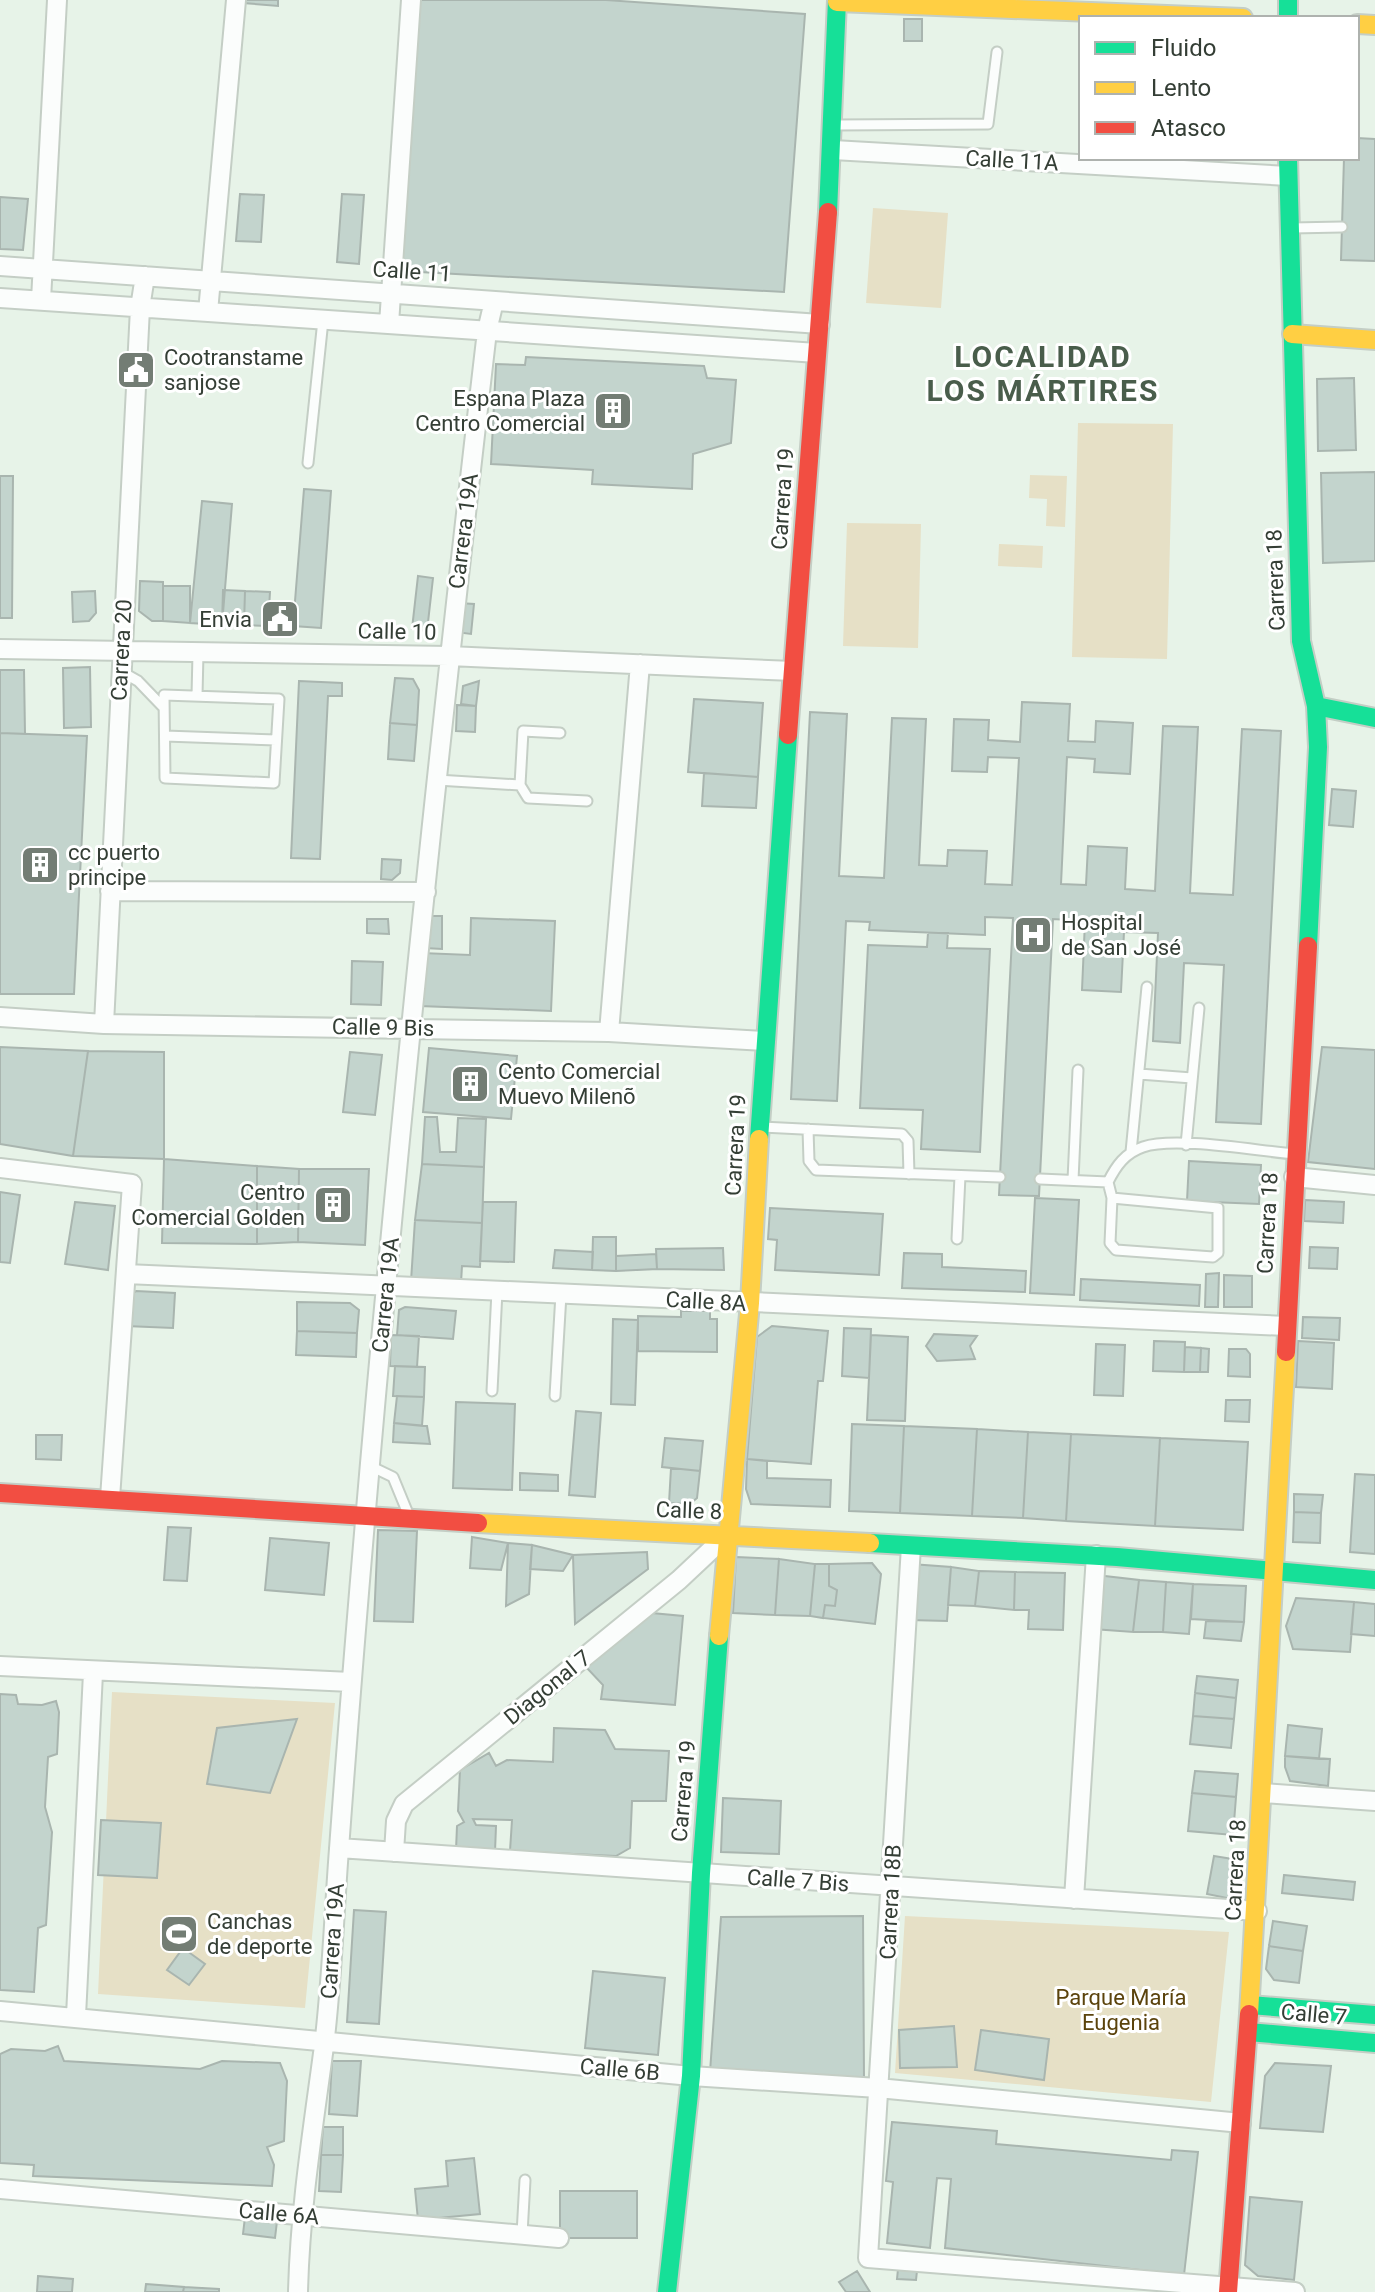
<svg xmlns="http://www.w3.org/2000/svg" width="1375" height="2292" viewBox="0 0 1375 2292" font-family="Roboto,sans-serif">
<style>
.green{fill:#e6e0c6}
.building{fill:#c3d4cd;stroke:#a9b5af;stroke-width:2}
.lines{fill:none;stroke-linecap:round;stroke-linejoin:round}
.lane-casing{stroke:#c4cec5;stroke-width:13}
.street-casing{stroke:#c4cec5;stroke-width:22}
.fast-casing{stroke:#c4cec5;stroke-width:22}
.slow-casing{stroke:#c4cec5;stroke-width:22}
.jam-casing{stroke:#c4cec5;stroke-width:22}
.lane{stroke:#fbfdfc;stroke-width:9}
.street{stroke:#fbfdfc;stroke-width:18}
.fast{stroke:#16e098;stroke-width:18}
.slow{stroke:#ffcf43;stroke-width:18}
.jam{stroke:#f24e42;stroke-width:18}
.labels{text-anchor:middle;stroke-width:6;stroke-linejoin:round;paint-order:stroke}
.street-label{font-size:22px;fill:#343e35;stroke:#fff}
.poi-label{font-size:22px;fill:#343e35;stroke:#fff;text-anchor:start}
.park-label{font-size:22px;fill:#5b430c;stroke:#fff}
.district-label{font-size:30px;font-weight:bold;letter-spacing:2px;fill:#495d4b;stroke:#fff}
</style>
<rect width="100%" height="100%" fill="#e7f3e8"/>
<path class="green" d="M873 208 948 213 941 308 866 303Z
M1078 423 1173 424 1167 659 1072 657Z
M1030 475 1067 476 1065 527 1046 526 1047 499 1029 498Z
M847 523 921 524 918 648 843 646Z
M999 544 1043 546 1042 568 998 566Z
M112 1692 335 1703 305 2008 98 1994Z
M905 1916 1229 1932 1211 2102 895 2073Z"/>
<path class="building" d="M243 0H278V6L243 3Z
M419 0H606L805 14 784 292 402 271Z
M904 19H922V41H904Z
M1357 138 1375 139V261L1341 260 1344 158H1357Z
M240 194 264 195 261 242 236 241Z
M342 194 364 195 359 264 337 262Z
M0 197 28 199 23 250 0 249Z
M526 357 704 366 707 378 736 380 731 443 693 454 692 489 592 484 593 470 491 464 496 364 525 365Z
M1354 378 1356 450 1318 451 1317 379Z
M1375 472V561L1323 563 1321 473Z
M0 476H13L12 618H0Z
M304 489 331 491 321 628 293 626Z
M202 501 232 504 222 625 190 623Z
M418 576 433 578 427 631 412 629Z
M140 581 163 582V621H152L139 611Z
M163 586H190V623L163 621Z
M223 590 245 591 244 625H222Z
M95 591 96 613 89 621 73 622 72 592Z
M245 591 270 592 268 626 244 625Z
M458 603 474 604 471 634 455 632Z
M90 667 91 727 64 728 63 668Z
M0 670H24L25 734 0 733Z
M395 678 413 679 419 690 417 725 390 723Z
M299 681 342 683V696H328L320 859 291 858Z
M479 681 476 706 461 704 463 686Z
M694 699 763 703 758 777 688 772Z
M1022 702 1070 704 1068 741 1095 742 1096 721 1133 723 1130 774 1094 772 1095 759 1067 757 1061 884 1086 885 1088 846 1127 848 1125 889 1155 891 1163 726 1198 727 1190 893 1233 895 1242 729 1281 731 1261 1124 1216 1122 1224 965 1184 963 1180 1043 1153 1041 1158 933 1124 932 1121 992 1082 990 1085 921 1053 919 1039 1196 999 1195 1013 918 985 917V935L869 930 870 922 846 921 837 1101 791 1099 810 712 847 714 839 876 884 878 892 718 926 719 919 865 947 866 948 850 987 851 985 884 1012 885 1019 758 988 757 987 772 952 771 954 719 989 720 988 740 1020 742Z
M457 705 476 706 475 732 456 731Z
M390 723 417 725 414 761 388 759Z
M0 733 87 736 74 994H0Z
M704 773 758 777 756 808 702 806Z
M1332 789 1356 791 1353 827 1329 825Z
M382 859 401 860 400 873 392 880 381 879Z
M425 916H442V949L425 948Z
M471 918 555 921 551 1011 420 1006 422 953 470 955Z
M367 919H388L389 934 367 933Z
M928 933H948L947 948 990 949 980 1152 921 1149 923 1110 860 1108 868 945 927 947Z
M352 961 383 962 381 1005 351 1004Z
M0 1047 88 1051 73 1156 0 1144Z
M1322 1047 1375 1050V1169L1308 1162Z
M429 1048 517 1056 511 1119 423 1112Z
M88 1051 164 1052V1159L73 1156Z
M350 1052 382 1055 375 1115 343 1112Z
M425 1117H437L440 1152H456L458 1118 486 1119 484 1167 422 1164Z
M164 1159 257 1166V1244L162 1243Z
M1189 1161 1261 1165 1259 1204 1187 1201Z
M422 1164 484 1167 482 1223 415 1220Z
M257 1166 299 1169 298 1242 257 1244Z
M299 1169H369L365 1245 298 1242Z
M0 1192 20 1195 10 1263 0 1262Z
M1035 1198 1079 1200 1074 1295 1030 1293Z
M1305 1200 1344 1202 1343 1223 1304 1221Z
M75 1202 115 1206 108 1270 65 1264Z
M483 1202H516L514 1262 480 1261Z
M770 1208 883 1214 879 1275 775 1270 777 1240 768 1239Z
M415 1220 482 1223 480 1267 462 1266 461 1283 411 1281Z
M593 1237H616V1271L592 1270Z
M1310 1247 1338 1248 1337 1269 1309 1268Z
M723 1248 724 1270 657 1269 656 1249Z
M555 1250 593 1252 592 1270 553 1268Z
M904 1253 942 1254V1267L1026 1271 1025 1292 902 1288Z
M656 1254 657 1269 616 1271V1256Z
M1219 1273 1218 1307H1205L1206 1274Z
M1224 1275 1252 1276V1307H1224Z
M1081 1279 1200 1285 1199 1306 1080 1300Z
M136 1291 175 1293 173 1328 126 1326 127 1299Z
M297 1302 350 1303 359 1310 357 1333 297 1331Z
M405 1307 456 1311 453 1339 397 1335 399 1310Z
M681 1311H710V1319H717V1352L638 1351V1316L681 1317Z
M1303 1317 1340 1318 1339 1340 1302 1338Z
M613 1319 638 1320 635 1405 611 1404Z
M772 1326 828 1331 823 1381H818L811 1464 747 1459 757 1337Z
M844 1328 871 1329 869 1378 842 1376Z
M297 1331 357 1333 356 1357 296 1355Z
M934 1334 977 1336 970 1346 975 1359 937 1361 926 1346Z
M391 1335 419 1336 417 1367 390 1366Z
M871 1335 908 1337 905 1421 867 1420Z
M1154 1341 1185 1342 1184 1372 1153 1371Z
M1298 1341 1334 1343 1332 1389 1296 1387Z
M1096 1344 1125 1345 1123 1396 1094 1395Z
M1185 1347 1201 1348 1200 1372H1184Z
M1201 1348 1209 1349 1208 1372H1200Z
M1229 1349H1246L1250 1354V1377L1228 1376Z
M395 1366 425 1367 424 1397 393 1396Z
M397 1396 424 1397 422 1426 394 1423Z
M1226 1400H1250L1249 1422 1225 1421Z
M456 1402 515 1404 512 1490 453 1488Z
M576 1411 601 1413 595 1497 569 1495Z
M394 1423 427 1426 430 1444 393 1442Z
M852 1424 904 1426 900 1513 849 1511Z
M904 1426 977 1429 972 1516 900 1513Z
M977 1429 1028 1432 1023 1518 972 1516Z
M1028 1432 1071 1434 1066 1521 1023 1518Z
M1071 1434 1160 1438 1155 1526 1066 1521Z
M36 1435H62L61 1460 36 1459Z
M665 1438 703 1441 700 1471 662 1467Z
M1160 1438 1248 1442 1243 1530 1155 1526Z
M747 1459 767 1461V1478L831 1480 830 1507 751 1504 746 1489Z
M671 1468 700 1471 697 1498 690 1504 669 1503Z
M520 1473 558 1475V1491L520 1490Z
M1355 1474 1375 1475V1554L1350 1552Z
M1294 1494 1323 1495 1321 1513 1294 1512Z
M1294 1512 1321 1513 1320 1543 1293 1542Z
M168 1527 191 1528 187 1581 164 1580Z
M378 1530 417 1531 413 1622 374 1621Z
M472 1537 508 1543 501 1570 470 1568Z
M270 1538 329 1543 324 1595 265 1590Z
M508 1543 532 1545 529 1594 506 1606Z
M532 1545 573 1555 563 1571 530 1569Z
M647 1552 648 1569 575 1624 573 1555Z
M736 1557 779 1559 775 1615 733 1613Z
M779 1559 815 1564 810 1616 775 1615Z
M872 1563 881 1574 875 1624 823 1618 825 1605 835 1606 837 1590 829 1586V1564Z
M815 1564H829V1586L837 1590 835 1606 825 1605 823 1618 810 1616Z
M911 1564 951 1567 947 1621 910 1620Z
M951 1567 979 1571 975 1606 948 1605Z
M979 1571 1015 1572 1014 1610 975 1606Z
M1015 1572 1065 1573 1063 1630 1028 1629 1029 1610H1014Z
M1096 1575 1139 1580 1133 1632 1093 1629Z
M1139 1580 1166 1582 1163 1632H1133Z
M1166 1582 1193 1584 1189 1634 1163 1632Z
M1193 1584 1246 1586 1244 1622 1191 1619Z
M1296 1598 1354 1602 1350 1652 1293 1649 1286 1626Z
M1354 1602 1375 1604V1636L1351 1634Z
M641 1612 683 1616 675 1705 601 1699 603 1685 586 1667Z
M1206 1621 1244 1622 1241 1641 1204 1638Z
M1197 1676 1238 1680 1236 1698 1195 1693Z
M1195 1693 1236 1698 1234 1719 1193 1716Z
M0 1694 16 1695 18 1704 42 1705 56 1701 59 1712 57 1754 48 1757 45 1807 52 1832 46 1925 38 1928 34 1992 0 1990Z
M1193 1716 1234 1719 1231 1748 1190 1744Z
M297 1719 270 1793 207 1784 217 1728Z
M1288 1725 1322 1729 1319 1759 1285 1756Z
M554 1728 605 1730 615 1749 669 1751 666 1801H632L630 1848 616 1856 510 1851 512 1820 473 1819 476 1825 496 1826 495 1852 456 1850 457 1826 464 1822 458 1811 460 1770 489 1753 496 1766 507 1760 553 1762Z
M1285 1756 1330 1759 1328 1786 1290 1781 1285 1767Z
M1195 1771 1238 1774 1236 1797 1192 1793Z
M1192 1793 1236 1797 1233 1835 1188 1831Z
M723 1798 781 1801 779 1854 721 1852Z
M101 1820 161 1823 157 1878 98 1875Z
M1214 1856 1239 1860 1232 1899 1207 1894Z
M1284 1875 1355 1882 1353 1900 1282 1893Z
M354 1910 386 1912 379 2024 347 2022Z
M863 1916 864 2080 710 2072 721 1917Z
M1273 1921 1307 1926 1303 1951 1269 1946Z
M1269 1946 1303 1951 1299 1983 1274 1980 1266 1969Z
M183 1948 205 1964 189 1985 167 1970Z
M593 1971 665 1978 658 2055 585 2048Z
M954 2026 957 2067 900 2068 899 2030Z
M981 2030 1049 2039 1044 2080 975 2070Z
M58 2046 64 2061 200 2069 222 2061 280 2063 287 2081 284 2141 267 2147 274 2165 272 2186 33 2176 34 2165 0 2163V2054L11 2049 45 2051Z
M332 2061H361L357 2116 329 2114Z
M1275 2063 1331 2066 1323 2132 1260 2128 1265 2076Z
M892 2122 997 2131 996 2144 1171 2160 1172 2150 1198 2152 1184 2275 945 2248 951 2179 937 2178 930 2248 887 2243 893 2182 886 2181Z
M323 2127H343V2155H321Z
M321 2155H343L341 2192 319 2191Z
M474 2158 480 2214 418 2220 415 2189 448 2186 446 2161Z
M560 2191H637V2238H560Z
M1250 2197 1302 2202 1294 2280 1258 2276 1245 2265Z
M245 2217 277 2221 275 2238 243 2234Z
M898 2269 917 2271 916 2280 897 2279Z
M857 2271 870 2292H846L839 2282Z
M38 2276 73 2279 72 2292H37Z
M146 2284 184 2287 183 2292H145Z
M184 2287 219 2289V2292H183Z"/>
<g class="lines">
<g class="lane-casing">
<path id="lane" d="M837 125 988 124 997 52
M1292 228 1342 227
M308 463 323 320
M122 672 138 681 164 708
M164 695 279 699 274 783 165 778Z
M197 696 198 653
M165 736 276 740
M437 780 520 785 523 731 560 733
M520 785 528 798 587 801
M1139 1074 1192 1078
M761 1127 902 1134 908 1141 909 1174
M808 1129 809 1161 816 1170 1000 1177
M1186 1145 1199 1008
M1131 1152 1147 987
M1040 1179 1108 1182C1116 1166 1125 1153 1143 1147 1175 1136 1257 1151 1295 1154
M1073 1180 1078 1070
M1108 1182 1112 1198 1218 1208V1253L1213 1257 1116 1250 1110 1243 1112 1198
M957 1239 960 1176
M492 1391 497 1291
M555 1396 561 1294
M368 1465 393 1477 409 1516
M522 2234 525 2180"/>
</g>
<g class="street-casing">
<path id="street" d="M833 150 1288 176
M0 266 820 324
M0 298 817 353
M41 300 57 0
M208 312 236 0
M389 324 411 0
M0 649 449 656 793 671
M110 891 426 892
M0 1017 104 1024 609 1032 765 1041
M104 1024 140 308 145 276
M609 1032 640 664
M0 1168 132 1184 110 1498
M1294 1177 1375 1185
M126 1274 1286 1326
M911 1546 868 2258 1295 2292
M0 1666 351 1682
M1263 1793 1375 1801
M339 1848 1257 1911
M394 1852 396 1821 404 1804 679 1580 727 1535
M1074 1899 1096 1555
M0 2011 691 2076 878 2088 1241 2123
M76 2016 93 1673
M0 2189 559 2238
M298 2292C300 2208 313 2129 324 2046 332 1981 334 1914 339 1849 376 1342 428 836 487 331L494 301"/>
</g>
<g class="fast-casing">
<path id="fast" d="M1288 0V18
M1288 158 1301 641 1316 706 1318 747 1308 946
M828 212 837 0
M1316 706 1375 718
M759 1139 788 735
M870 1543 1117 1557 1375 1580
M1250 2005 1375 2015
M1248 2032 1375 2043
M667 2292 691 2076 701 1873 719 1636"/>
</g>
<g class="slow-casing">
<path id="slow" d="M837 2 1243 18
M1357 24 1375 25
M1292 334 1375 340
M478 1523 870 1543
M719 1636 750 1303 759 1139
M1249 2014 1286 1352"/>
</g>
<g class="jam-casing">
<path id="jam" d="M788 735 828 212
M1286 1352 1308 946
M0 1493 478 1523
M1228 2292 1249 2014"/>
</g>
<use href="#lane" class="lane"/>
<use href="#street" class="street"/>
<use href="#fast" class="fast"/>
<use href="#slow" class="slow"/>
<use href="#jam" class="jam"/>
</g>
<defs>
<g id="civic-square" transform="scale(2)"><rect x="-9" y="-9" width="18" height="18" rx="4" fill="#737d74" stroke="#fff"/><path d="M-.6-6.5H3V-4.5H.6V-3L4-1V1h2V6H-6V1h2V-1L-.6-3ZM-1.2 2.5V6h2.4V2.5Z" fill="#fff"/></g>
<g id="building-square" transform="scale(2)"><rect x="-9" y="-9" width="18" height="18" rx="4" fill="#737d74" stroke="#fff"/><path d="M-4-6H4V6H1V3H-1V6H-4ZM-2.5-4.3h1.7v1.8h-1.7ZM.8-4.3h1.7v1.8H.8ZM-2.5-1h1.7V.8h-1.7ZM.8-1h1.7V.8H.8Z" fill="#fff"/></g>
<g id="hospital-square" transform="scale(2)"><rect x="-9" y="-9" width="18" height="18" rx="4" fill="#737d74" stroke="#fff"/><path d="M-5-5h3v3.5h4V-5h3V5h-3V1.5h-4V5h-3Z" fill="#fff"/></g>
<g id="stadium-square" transform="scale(2)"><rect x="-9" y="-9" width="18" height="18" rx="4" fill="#737d74" stroke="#fff"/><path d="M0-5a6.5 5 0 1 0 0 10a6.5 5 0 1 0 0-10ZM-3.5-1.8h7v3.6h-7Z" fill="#fff"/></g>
</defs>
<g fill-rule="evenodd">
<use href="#civic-square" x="136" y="370"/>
<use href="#building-square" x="613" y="411"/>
<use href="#civic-square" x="280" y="619"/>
<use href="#building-square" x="40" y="865"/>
<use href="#hospital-square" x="1033" y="935"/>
<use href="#building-square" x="470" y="1084"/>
<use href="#building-square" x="333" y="1205"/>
<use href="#stadium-square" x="179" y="1934"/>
</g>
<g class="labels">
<g class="street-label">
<text transform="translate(1012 160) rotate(3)" y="8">Calle 11A</text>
<text transform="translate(412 271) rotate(4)" y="8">Calle 11</text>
<text transform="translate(782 499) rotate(-86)" y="8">Carrera 19</text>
<text transform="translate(463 531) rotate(-83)" y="8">Carrera 19A</text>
<text transform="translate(1275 580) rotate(-92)" y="8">Carrera 18</text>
<text transform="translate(397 631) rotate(1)" y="8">Calle 10</text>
<text transform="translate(121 650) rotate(-87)" y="8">Carrera 20</text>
<text transform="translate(383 1027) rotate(1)" y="8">Calle 9 Bis</text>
<text transform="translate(735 1145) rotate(-87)" y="8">Carrera 19</text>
<text transform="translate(1267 1223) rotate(-87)" y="8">Carrera 18</text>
<text transform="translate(385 1295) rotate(-84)" y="8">Carrera 19A</text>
<text transform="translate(706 1301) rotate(3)" y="8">Calle 8A</text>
<text transform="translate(689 1510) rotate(2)" y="8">Calle 8</text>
<text transform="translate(547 1687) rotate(-39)" y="8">Diagonal 7</text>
<text transform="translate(683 1791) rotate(-85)" y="8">Carrera 19</text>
<text transform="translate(1235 1870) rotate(-87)" y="8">Carrera 18</text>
<text transform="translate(798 1880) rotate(4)" y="8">Calle 7 Bis</text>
<text transform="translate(890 1902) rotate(-87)" y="8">Carrera 18B</text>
<text transform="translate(332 1941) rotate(-86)" y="8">Carrera 19A</text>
<text transform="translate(1314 2014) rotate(5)" y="8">Calle 7</text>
<text transform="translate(620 2069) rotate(5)" y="8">Calle 6B</text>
<text transform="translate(279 2213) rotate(5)" y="8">Calle 6A</text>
</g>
<g class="poi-label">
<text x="164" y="365">Cootranstame<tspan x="164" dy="25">sanjose</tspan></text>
<text x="585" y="406" text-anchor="end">Espana Plaza<tspan x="585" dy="25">Centro Comercial</tspan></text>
<text x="252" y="627" text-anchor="end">Envia</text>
<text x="68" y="860">cc puerto<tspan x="68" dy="25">principe</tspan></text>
<text x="1061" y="930">Hospital<tspan x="1061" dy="25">de San José</tspan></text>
<text x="498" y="1079">Cento Comercial<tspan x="498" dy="25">Muevo Milenõ</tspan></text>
<text x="305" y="1200" text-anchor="end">Centro<tspan x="305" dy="25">Comercial Golden</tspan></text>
<text x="207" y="1929">Canchas<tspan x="207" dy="25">de deporte</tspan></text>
</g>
<g class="park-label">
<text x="1121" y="2005">Parque María<tspan x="1121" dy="25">Eugenia</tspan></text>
</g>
<g class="district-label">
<text x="1043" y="367">LOCALIDAD<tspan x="1043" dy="34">LOS MÁRTIRES</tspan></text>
</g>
</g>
<rect x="1079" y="16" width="280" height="144" fill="#ffffff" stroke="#aeb2ae" stroke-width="2"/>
<rect x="1095" y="42" width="40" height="12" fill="#16e098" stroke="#aeb2ae" stroke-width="2"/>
<text x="1151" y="56" font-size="24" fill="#343e35">Fluido</text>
<rect x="1095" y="82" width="40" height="12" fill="#ffcf43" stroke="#aeb2ae" stroke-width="2"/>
<text x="1151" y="96" font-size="24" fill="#343e35">Lento</text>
<rect x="1095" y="122" width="40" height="12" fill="#f24e42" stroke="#aeb2ae" stroke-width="2"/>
<text x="1151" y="136" font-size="24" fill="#343e35">Atasco</text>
</svg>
